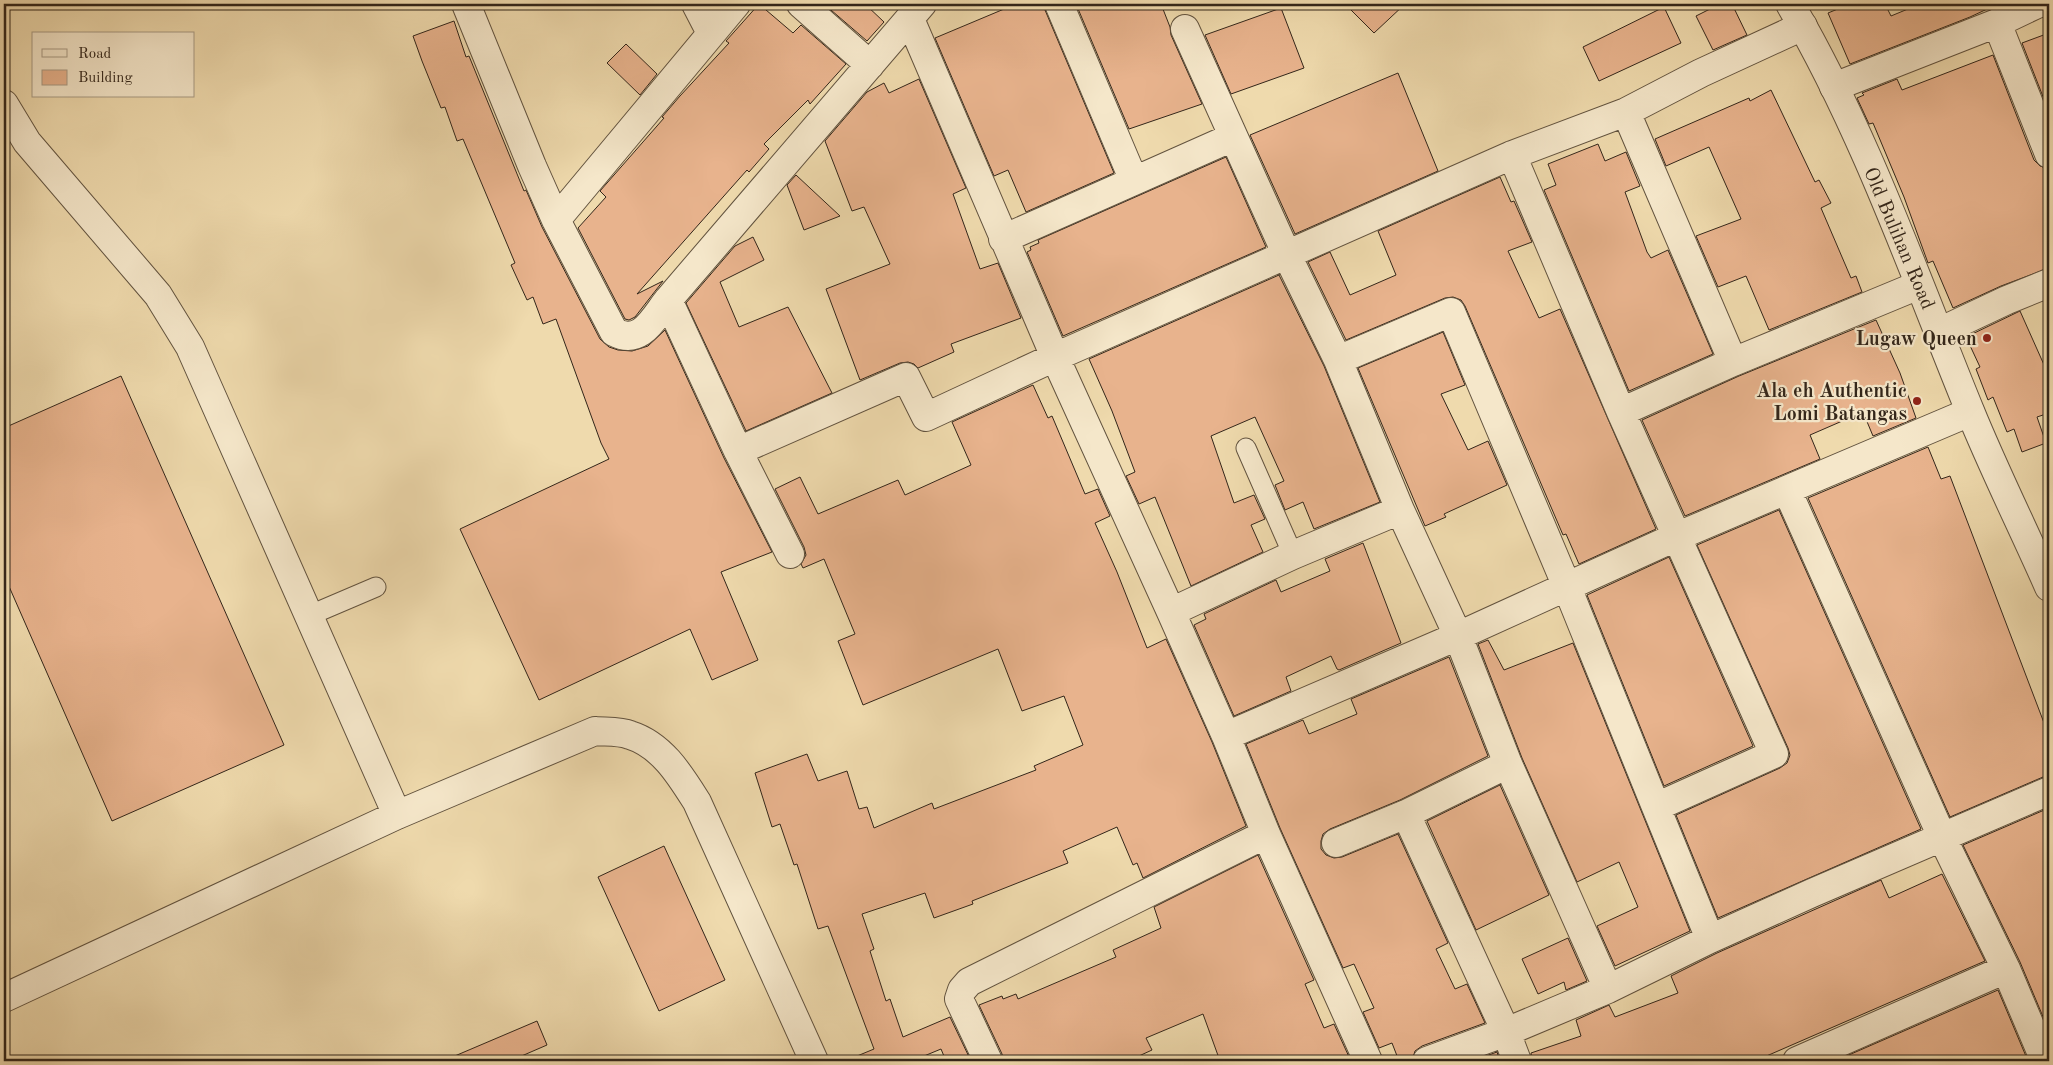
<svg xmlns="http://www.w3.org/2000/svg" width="2053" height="1065" viewBox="0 0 2053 1065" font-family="'Old Standard TT',serif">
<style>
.building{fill:#e8b38d;stroke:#33261a}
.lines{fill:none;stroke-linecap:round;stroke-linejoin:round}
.service-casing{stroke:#62533f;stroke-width:21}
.minor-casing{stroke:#62533f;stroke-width:30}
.tertiary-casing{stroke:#62533f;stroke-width:30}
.service{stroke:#f5e7ca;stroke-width:19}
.minor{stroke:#f5e7ca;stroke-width:28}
.tertiary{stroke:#f5e7ca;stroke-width:28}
.poi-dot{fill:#8f2418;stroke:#f5e7ca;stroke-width:2}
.labels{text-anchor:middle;stroke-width:4.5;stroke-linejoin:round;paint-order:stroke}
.street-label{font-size:20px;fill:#33261a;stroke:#f5e7ca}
.poi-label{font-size:20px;font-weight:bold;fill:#33261a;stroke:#f5e7ca;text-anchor:end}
</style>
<rect width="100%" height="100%" fill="#efdaad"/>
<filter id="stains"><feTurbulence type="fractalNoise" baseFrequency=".004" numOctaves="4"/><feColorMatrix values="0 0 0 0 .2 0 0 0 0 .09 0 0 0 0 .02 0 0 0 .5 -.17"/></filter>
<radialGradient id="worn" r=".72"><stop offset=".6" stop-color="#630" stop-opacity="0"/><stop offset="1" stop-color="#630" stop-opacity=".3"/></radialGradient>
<path class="building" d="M759 4 793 33 801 25 846 64 810 104 808 100 764 144 769 149 749 172 747 170 637 294 663 281 635 317 629 320 625 319 578 228 606 197 600 191 664 118 662 117 680 96 729 43 726 41Z
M824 4H865L884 22 867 41Z
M1016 4H1044L1045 10 1114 173 1026 212 1008 170 994 176 935 38Z
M1076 4H1161L1170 27 1171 35 1202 104 1129 129Z
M1345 4H1405L1374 33Z
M1720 4H1732L1747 35 1713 50 1696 16Z
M1850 4H1885L1891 16 1920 4H1998L1970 17 1850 64 1828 13Z
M1664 7 1681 43 1599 81 1583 47Z
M1281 8 1304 68 1231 94 1205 35Z
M454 21 466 57 469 56 524 191 526 190 542 227 600 339 609 347 618 350 632 351 648 346 665 330 724 458 772 552 721 572 758 660 712 680 690 629 539 700 460 529 609 459 601 443 556 319 543 324 533 297 527 300 511 265 515 263 463 139 457 141 445 107 441 108 422 61 413 36Z
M2049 33V112L2022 43Z
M626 44 657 74 640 95 607 63Z
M1993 55 2034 160 2040 166 2049 169V268L2001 286 1953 308 1933 261 1928 263 1904 197 1873 123 1869 124 1857 98 1864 95 1862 93 1897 79 1902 90Z
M1398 73 1438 171 1295 234 1250 135Z
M919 79 966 188 953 194 980 269 998 263 1021 318 951 344 954 352 918 368 914 364 908 362 900 363 860 380 826 289 890 264 864 207 852 211 825 141 867 92 884 83 889 93Z
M1771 90 1815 182 1819 180 1831 203 1821 208 1851 278 1856 276 1862 292 1769 330 1746 276 1718 287 1696 236 1741 219 1709 147 1666 166 1655 139 1749 98 1750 101Z
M1598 144 1605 161 1626 152 1640 186 1625 192 1647 252 1651 258 1668 250 1713 354 1629 391 1544 190 1556 185 1548 164Z
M1226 157 1266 247 1063 336 1027 252 1031 250 1030 247 1039 243 1038 240Z
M796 175 840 216 804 230 787 185Z
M1500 177 1511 202 1514 201 1532 242 1508 251 1539 318 1560 309 1656 529 1579 564 1566 534 1563 535 1465 306 1461 300 1453 297 1445 298 1346 340 1308 262 1330 252 1350 295 1396 275 1378 231Z
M753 237 764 260 720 282 739 327 788 307 832 393 746 431 686 303 735 246Z
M1279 275 1324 366 1380 502 1314 529 1303 502 1285 510 1275 485 1284 481 1255 417 1211 436 1234 503 1254 495 1265 519 1251 525 1263 552 1191 586 1155 497 1139 504 1126 476 1135 472 1112 411 1089 359Z
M2020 311 2049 376V413L2037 417 2046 443 2022 452 2014 429 2007 432 1993 397 1988 400 1976 369 1980 367 1966 337Z
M1876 320 1900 373 1916 418 1873 436 1863 412 1810 435 1820 459 1685 516 1642 420 1739 376Z
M1443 332 1465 385 1441 394 1468 450 1488 441 1507 485 1444 514 1446 517 1425 526 1358 368Z
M121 376 284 745 112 821 4 575V428Z
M1033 385 1048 418 1052 416 1085 494 1098 489 1110 516 1095 523 1117 572 1147 648 1166 639 1212 742 1246 826 1143 878 1137 863 1133 865 1117 827 1063 851 1068 863 972 901 973 904 934 918 925 893 862 914 874 949 870 951 886 1001 890 999 903 1037 950 1017 971 1061H946L941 1049 912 1061H845L874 1049 828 926 818 929 797 864 794 865 780 824 772 827 755 773 807 754 818 781 847 771 859 809 867 807 874 828 932 803 934 809 1036 770 1034 766 1083 745 1064 696 1022 711 998 649 863 705 838 641 855 634 824 559 803 568 801 564 806 555 804 547 775 489 800 477 818 514 898 480 905 495 971 465 952 422Z
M1928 447 1941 479 1950 476 2049 736V776L2043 777 1950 817 1808 498Z
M1779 510 1921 829 1718 918 1676 815 1780 768 1787 763 1790 755 1788 748 1697 545Z
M1363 543 1401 643 1339 670 1337 669 1331 656 1286 677 1291 691 1234 716 1194 625 1206 619 1204 614 1276 580 1281 592 1330 571 1325 559Z
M1669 557 1753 746 1664 786 1587 595Z
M1488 640 1504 670 1573 643 1690 931 1615 966 1597 926 1638 907 1619 862 1577 882 1522 758 1478 644Z
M1449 657 1488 756 1400 800 1330 829 1323 834 1321 841V849L1326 855 1334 858 1342 857 1398 834 1448 943 1436 949 1455 989 1467 984 1485 1023 1422 1046 1415 1051 1412 1061H1399L1392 1043 1379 1048 1363 1012 1374 1008 1354 964 1343 968 1280 828 1246 744 1303 720 1309 734 1357 714 1351 699Z
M1500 785 1549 895 1476 930 1427 821Z
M2049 808V1031L2020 962 1963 845Z
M664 846 725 980 659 1011 598 877Z
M1258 855 1314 980 1305 984 1324 1028 1334 1024 1350 1059 1345 1061H1220L1203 1014 1146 1038 1152 1050 1128 1061H1003L1002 1054 979 1005 1002 996 1003 999 1016 994 1018 999 1116 957 1113 950 1161 928 1154 907Z
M1942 874 1985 961 1755 1061H1532L1531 1053 1581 1036 1576 1020 1609 1005 1615 1017 1678 993 1671 976 1717 953 1881 880 1889 898Z
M1568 938 1587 981 1566 990 1564 982 1538 994 1522 959Z
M1998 990 2028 1061H1835Z
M537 1021 547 1045 510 1061H443Z
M1497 1052 1500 1061H1472Z"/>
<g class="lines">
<g class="service-casing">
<path id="service" d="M1246 448 1293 555
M308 616 376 587"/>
</g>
<g class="minor-casing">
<path id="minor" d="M466 4 532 166 556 220 614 332C641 346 653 319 668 300L738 451 790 554
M696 4 711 33
M801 4 870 65
M910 19 1055 357 1171 612 1226 736 1266 834 1368 1061
M1997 23 2037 4
M1834 87 1997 23 2049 154
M4 104 27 142 158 295 190 347 397 815
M1626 112 1733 362
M1134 181 1233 137
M556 220 736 4
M1003 239 1134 181 1059 4
M668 300 922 4
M1939 332 2007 300 2049 283
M1338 360 1451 312 1567 587 1656 807 1774 754 1621 412 1512 155
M1621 412 1733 362 1919 285
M738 451 906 377 926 417 1055 357 1512 155 1626 112 1701 73 1803 26
M1787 490 1942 837 2006 969 2045 1061
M1400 510 1458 636 1508 764 1608 989
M1171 612 1293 555 1400 510 1338 360 1286 253 1185 29
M1226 736 1458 636 1678 536 1970 412
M1656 807 1710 939
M1406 814 1506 1032 1517 1061
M1336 843 1406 814 1508 764
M4 998 397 815 595 731C606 732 620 731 630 735 662 745 680 775 697 802L814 1061
M988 1061 959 999 962 990 969 982 1266 834
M1427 1061 1506 1032 1608 989 1710 939 1812 893 2049 791
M1797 1061 2006 969"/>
</g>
<g class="tertiary-casing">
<path id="tertiary" d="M1790 4C1865 132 1914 274 1970 411 1994 470 2023 528 2049 587"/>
</g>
<use href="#service" class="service"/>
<use href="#minor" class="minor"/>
<use href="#tertiary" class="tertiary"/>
</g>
<g class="poi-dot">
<circle cx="1987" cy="338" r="5"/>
<circle cx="1917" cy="401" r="5"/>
</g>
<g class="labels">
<g class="street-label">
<text transform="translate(1900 238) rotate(67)" y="7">Old Bulihan Road</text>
</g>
<g class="poi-label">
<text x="1977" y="345">Lugaw Queen</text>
<text x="1907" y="397">Ala eh Authentic<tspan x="1907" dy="23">Lomi Batangas</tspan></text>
</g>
</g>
<rect width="2053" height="1065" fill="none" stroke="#efdaad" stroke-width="20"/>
<rect x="5" y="5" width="2043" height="1055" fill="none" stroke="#33261a" stroke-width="2.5"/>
<rect x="10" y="10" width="2033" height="1045" fill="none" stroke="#33261a"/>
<rect x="32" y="32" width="162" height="65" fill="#f5e7ca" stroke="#a79a84"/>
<rect x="42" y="49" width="25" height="8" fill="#f5e7ca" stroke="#a79a84"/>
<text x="78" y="58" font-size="15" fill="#33261a">Road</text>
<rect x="42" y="70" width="25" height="15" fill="#e8b38d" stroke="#a79a84"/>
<text x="78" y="82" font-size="15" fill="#33261a">Building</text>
<rect width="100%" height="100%" filter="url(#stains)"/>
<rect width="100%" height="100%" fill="url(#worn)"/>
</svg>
